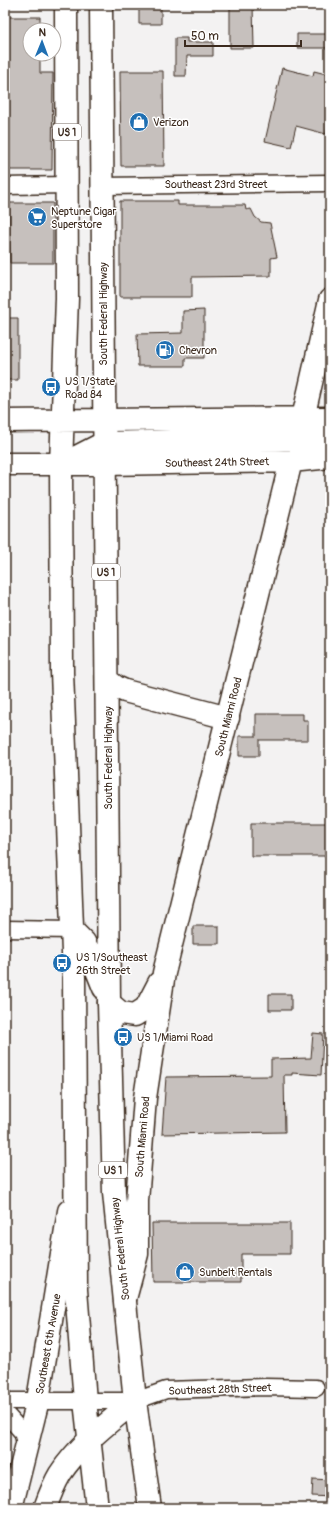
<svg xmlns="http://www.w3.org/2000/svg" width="335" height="1513" viewBox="0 0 335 1513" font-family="Pangolin,sans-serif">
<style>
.building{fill:#c6c0bd;stroke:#3b2a1e}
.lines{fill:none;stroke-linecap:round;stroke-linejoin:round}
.street-casing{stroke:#3b2a1e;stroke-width:19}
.secondary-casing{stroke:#3b2a1e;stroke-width:25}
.primary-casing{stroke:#3b2a1e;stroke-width:25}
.street{stroke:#fff;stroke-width:16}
.secondary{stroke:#fff;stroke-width:22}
.primary{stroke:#fff;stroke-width:22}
.labels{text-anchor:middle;stroke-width:3;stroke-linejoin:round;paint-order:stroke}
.shield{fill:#fff;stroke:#766a62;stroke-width:1}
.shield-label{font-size:10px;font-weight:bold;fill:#3b2a1e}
.poi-label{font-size:11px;fill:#3b2a1e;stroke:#fff;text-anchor:start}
.street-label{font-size:11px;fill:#3b2a1e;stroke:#fff}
</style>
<rect width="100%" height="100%" fill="#f3f2f2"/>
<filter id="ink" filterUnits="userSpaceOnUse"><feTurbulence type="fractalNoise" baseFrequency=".025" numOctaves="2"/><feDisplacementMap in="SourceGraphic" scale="8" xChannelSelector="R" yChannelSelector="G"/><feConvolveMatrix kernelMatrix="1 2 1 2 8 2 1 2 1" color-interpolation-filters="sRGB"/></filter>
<g filter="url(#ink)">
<path class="building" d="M139 5H161V24H139Z
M230 5H253L254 48H230Z
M5 17H40V30H30V54H40V73H53L52 170H7L8 54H5Z
M297 34H330V48H297Z
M175 38H187V42H213V56H187L186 76H175Z
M282 68 313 76 314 71 330 75V119L326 134 296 126 291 147 265 141Z
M120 71H163L164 166H121Z
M120 201H178V205H245L246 210 251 209 255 217 261 222 270 223 277 257 271 258V276L192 277V297H120Z
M9 203H53V263H10Z
M204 310V358H185V366H138L137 334 183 333V311Z
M5 318H18V380H5Z
M256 714H303V720H308V740H259V756H239V736H256Z
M251 823H330V856H251Z
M193 926H219V944H193Z
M269 994H291V1010H269Z
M313 1033 323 1034 321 1075 292 1073V1075H284L285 1132 162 1134 166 1077 271 1076V1059L311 1058Z
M152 1223H290V1254H241V1282H153Z
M313 1479 330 1480V1497L312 1496Z"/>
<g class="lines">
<g class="street-casing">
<path id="street" d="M5 186 68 185
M103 186 330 183
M5 929 72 930
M5 1401H135L166 1390 265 1387 316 1388
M5 1413 22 1432 26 1446"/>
</g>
<g class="secondary-casing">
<path id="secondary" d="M303 418 330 300
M104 420 330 418
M104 464 291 461 330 457
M61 465 104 443 330 438
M109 1003 121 1013 135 1015 146 1008 159 983
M125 1299 137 1254V1201L145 1098 164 973 291 461
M11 1508 38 1400 69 1211
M45 1508C49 1497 54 1484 60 1474 79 1445 108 1423 135 1401"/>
</g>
<g class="primary-casing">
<path id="primary" d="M66 5 67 298 61 465 62 672 74 978 76 1290 85 1401 97 1508
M101 5 109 1003 114 1193 135 1401 150 1508
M5 421 104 420
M5 464H104
M107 680 116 687 125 691 228 718
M72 930 84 942 92 958 104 988"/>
</g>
<use href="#street" class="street"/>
<use href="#secondary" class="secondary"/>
<use href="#primary" class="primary"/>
</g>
</g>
<defs>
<g id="shop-disc" transform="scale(1)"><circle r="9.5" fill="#1f6fb2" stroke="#fff"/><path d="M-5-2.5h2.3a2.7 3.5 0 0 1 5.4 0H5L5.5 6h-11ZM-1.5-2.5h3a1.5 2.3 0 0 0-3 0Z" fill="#fff"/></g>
<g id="supermarket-disc" transform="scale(1)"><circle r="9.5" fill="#1f6fb2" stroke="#fff"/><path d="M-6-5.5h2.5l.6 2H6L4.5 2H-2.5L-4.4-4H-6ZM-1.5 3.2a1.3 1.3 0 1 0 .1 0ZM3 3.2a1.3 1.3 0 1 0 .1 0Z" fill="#fff"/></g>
<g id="fuel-disc" transform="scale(1)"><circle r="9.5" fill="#1f6fb2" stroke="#fff"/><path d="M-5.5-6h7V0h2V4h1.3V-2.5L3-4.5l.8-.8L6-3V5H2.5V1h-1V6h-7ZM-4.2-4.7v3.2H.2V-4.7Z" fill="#fff"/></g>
<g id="bus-disc" transform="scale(1)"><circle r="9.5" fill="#1f6fb2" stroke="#fff"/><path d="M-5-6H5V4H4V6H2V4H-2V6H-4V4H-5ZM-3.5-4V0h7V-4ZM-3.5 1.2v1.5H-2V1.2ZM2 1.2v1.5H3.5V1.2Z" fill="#fff"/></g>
</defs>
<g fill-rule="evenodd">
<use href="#shop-disc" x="139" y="122"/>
<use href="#supermarket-disc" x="37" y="217"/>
<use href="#fuel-disc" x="165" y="350"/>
<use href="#bus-disc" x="51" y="387"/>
<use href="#bus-disc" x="62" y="963"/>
<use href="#bus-disc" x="123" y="1037"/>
<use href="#shop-disc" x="185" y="1272"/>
</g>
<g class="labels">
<g class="shield">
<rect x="53" y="124" width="28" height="16" rx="3"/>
<rect x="92" y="564" width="28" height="16" rx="3"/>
<rect x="99" y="1162" width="28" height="16" rx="3"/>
</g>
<g class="shield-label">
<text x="67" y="136">US 1</text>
<text x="106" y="576">US 1</text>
<text x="113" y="1174">US 1</text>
</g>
<g class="poi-label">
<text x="153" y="126">Verizon</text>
<text x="51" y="215">Neptune Cigar<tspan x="51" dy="13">Superstore</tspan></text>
<text x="179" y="354">Chevron</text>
<text x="65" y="385">US 1/State<tspan x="65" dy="13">Road 84</tspan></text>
<text x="76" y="961">US 1/Southeast<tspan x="76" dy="13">26th Street</tspan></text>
<text x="137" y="1041">US 1/Miami Road</text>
<text x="199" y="1276">Sunbelt Rentals</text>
</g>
<g class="street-label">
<text x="216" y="188">Southeast 23rd Street</text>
<text transform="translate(103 314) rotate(-90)" y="4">South Federal Highway</text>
<text transform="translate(217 462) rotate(-1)" y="4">Southeast 24th Street</text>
<text transform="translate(228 717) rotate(-76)" y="4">South Miami Road</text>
<text transform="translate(108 758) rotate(-90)" y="4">South Federal Highway</text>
<text transform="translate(142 1137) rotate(-85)" y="4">South Miami Road</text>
<text transform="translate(120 1249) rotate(-96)" y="4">South Federal Highway</text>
<text transform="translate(48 1344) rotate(-80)" y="4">Southeast 6th Avenue</text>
<text transform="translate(220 1389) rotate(-2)" y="4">Southeast 28th Street</text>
</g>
</g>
<rect width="335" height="1513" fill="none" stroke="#fff" stroke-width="20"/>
<rect x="10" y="10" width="315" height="1493" fill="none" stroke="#3b2a1e" stroke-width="1.5" filter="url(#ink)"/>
<g transform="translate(42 42) rotate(1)"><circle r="19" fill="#ffffff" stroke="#b1aaa5"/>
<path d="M0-3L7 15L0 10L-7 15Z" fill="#1f6fb2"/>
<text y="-6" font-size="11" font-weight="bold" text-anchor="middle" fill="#3b2a1e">N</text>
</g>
<path d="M185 40v6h116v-6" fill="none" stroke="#3b2a1e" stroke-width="2"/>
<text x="191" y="40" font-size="12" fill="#3b2a1e" stroke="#ffffff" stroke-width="3" paint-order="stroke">50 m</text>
</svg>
